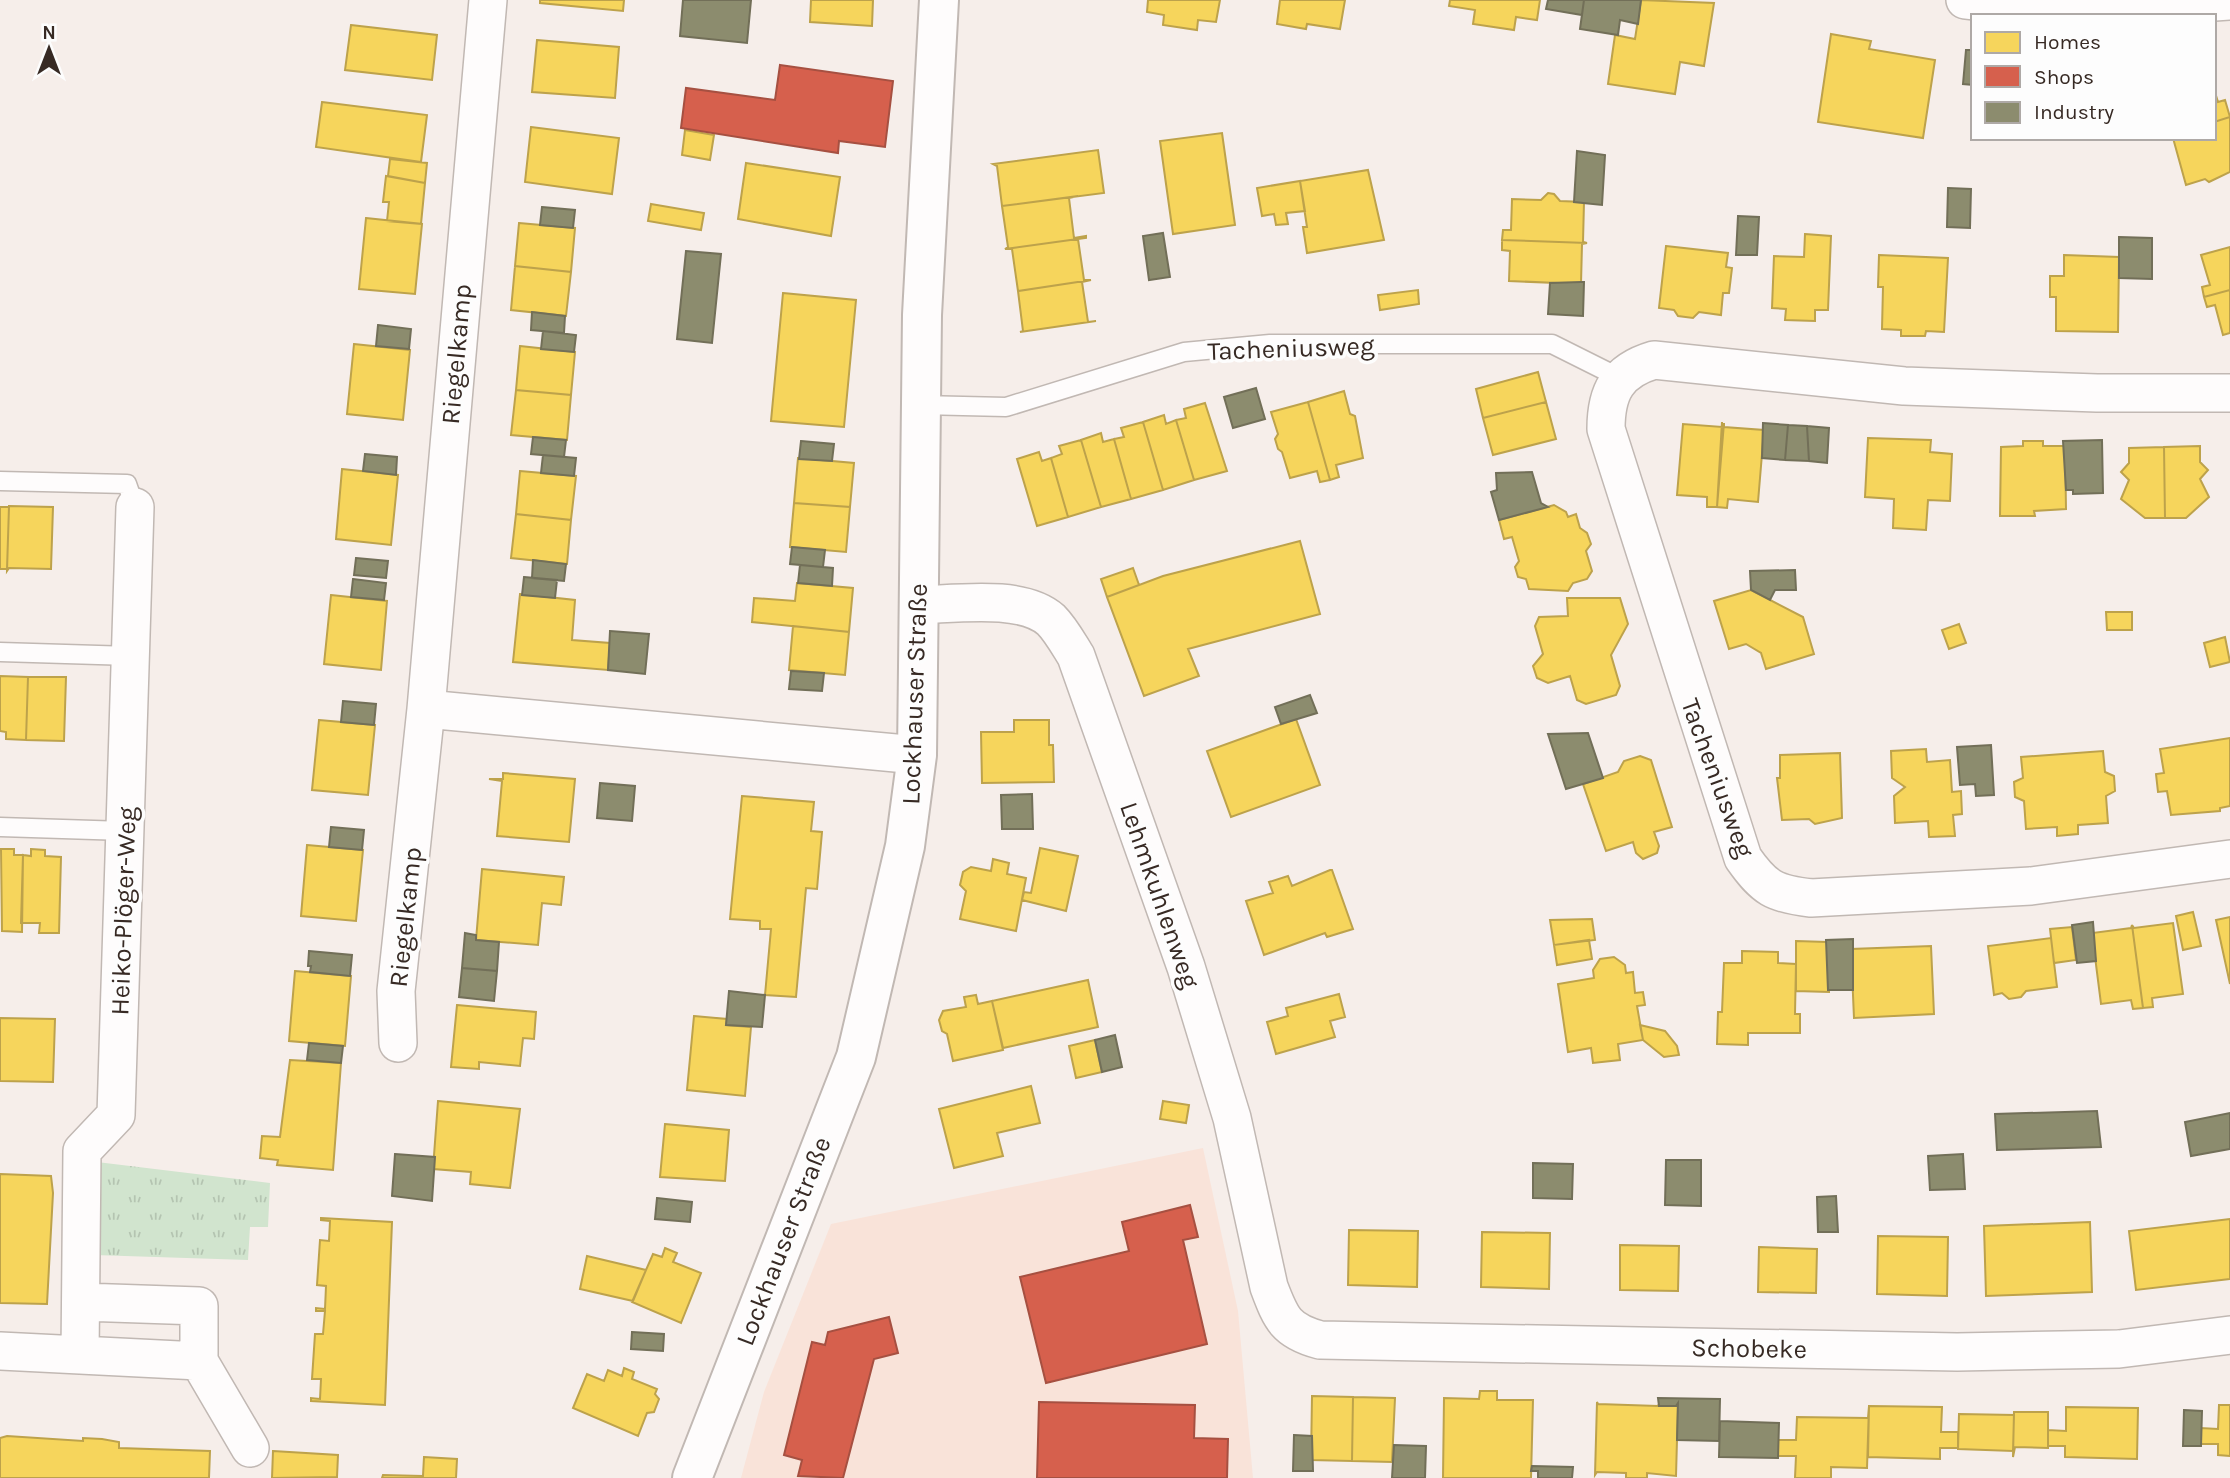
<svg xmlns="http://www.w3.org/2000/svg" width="2230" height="1478" viewBox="0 0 2230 1478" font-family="Karla,sans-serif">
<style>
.built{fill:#f9e3d9}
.park{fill:url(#park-tufts)}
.homes{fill:#f6d55c;stroke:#bda24b;stroke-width:2}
.shops{fill:#d6604d;stroke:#a65041;stroke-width:2}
.industry{fill:#8c8c6e;stroke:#726f58;stroke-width:2}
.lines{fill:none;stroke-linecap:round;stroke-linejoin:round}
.service-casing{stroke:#c1b8b3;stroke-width:21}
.minor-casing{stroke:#c1b8b3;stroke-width:40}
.tertiary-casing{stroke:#c1b8b3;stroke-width:42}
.service{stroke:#fefcfc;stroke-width:18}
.minor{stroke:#fefcfc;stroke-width:37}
.tertiary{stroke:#fefcfc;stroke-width:38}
.labels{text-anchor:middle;stroke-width:7;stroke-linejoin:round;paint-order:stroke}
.street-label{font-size:26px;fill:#372a24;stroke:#fdfdfd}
</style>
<defs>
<pattern id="park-tufts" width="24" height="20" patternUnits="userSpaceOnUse" patternTransform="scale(1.75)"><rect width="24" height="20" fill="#d1e4ce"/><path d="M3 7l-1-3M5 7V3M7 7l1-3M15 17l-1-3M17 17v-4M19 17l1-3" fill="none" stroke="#b4c4b1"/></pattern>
</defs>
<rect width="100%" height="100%" fill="#f6eeea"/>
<path class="built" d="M1203 1148 1238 1311 1253 1478H741L764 1392 831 1224Z"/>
<path class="park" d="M97 1162 270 1183 268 1227H250L248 1260 94 1255Z"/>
<path class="homes" d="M540 0H624L623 11 540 3Z
M811 0H873L872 26 810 22Z
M1148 0H1220L1216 22 1198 20 1197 30 1163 25 1164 15 1147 12Z
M1280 0H1345L1340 29 1307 24 1306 29 1277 24Z
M1450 0H1540L1537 20 1516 17 1514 30 1473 24 1475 10 1449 6Z
M1641 0 1714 3 1704 66 1680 62 1675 94 1608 84 1615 35 1635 39Z
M351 25 437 35 432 80 345 70Z
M1831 34 1871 41 1869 49 1935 60 1923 138 1818 122Z
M537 40 619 47 615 98 532 92Z
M2214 89 2218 102 2225 100 2230 117 2214 122Z
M322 102 427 115 421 162 316 147Z
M2230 117V172L2209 182 2205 179 2186 185 2173 138H2214V122Z
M531 127 619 138 612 194 525 182Z
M685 130 714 135 710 160 682 155Z
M1222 133 1235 225 1173 234 1160 141Z
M1098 150 1104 193 1002 206 997 166 993 164Z
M390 159 427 163 425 183 388 176Z
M746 163 840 177 831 236 738 219Z
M1368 170 1384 240 1307 253 1303 227H1307L1300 181Z
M386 176 425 183 421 224 387 221 389 202H383Z
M1300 181 1305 211 1286 213 1288 224 1276 225 1274 214 1262 216 1257 188Z
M1548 193 1554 194 1560 201 1584 202 1583 242 1587 243 1502 240 1503 230H1511L1512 199 1541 200Z
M1078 196 1069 198 1074 238 1086 236V238L1005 249 1008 247 1002 206Z
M651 204 704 213 701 230 648 221Z
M366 218 422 224 415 294 359 289Z
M519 223 575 228 571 272 515 266Z
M1805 234 1831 236 1828 310H1815V321L1785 320 1786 309 1772 308 1774 256 1804 257Z
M1085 238 1078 239 1084 280H1091L1018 291 1012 249H1006Z
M1502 240 1587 243 1582 244 1581 284 1509 281 1510 251 1502 250Z
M1666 246 1728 253 1726 267 1732 268 1729 293H1723L1721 315 1699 312 1693 318 1678 316 1674 310 1659 308Z
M2230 247V290L2204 297 2202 287 2210 285 2201 255Z
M1879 255 1948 258 1944 332 1926 331 1925 336H1901V330L1882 329 1883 287H1878Z
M2064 255 2119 257 2118 332 2056 331V297H2050V276H2064Z
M515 266 571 272 566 316 511 310Z
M1091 280 1082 282 1088 322 1096 321 1020 332 1023 331 1018 291Z
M1418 290 1419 304 1380 310 1378 295Z
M2230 290V333L2223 335 2215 305 2207 307 2204 297Z
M783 293 856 300 844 427 771 421Z
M354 344 410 350 403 420 347 414Z
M520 346 575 352 571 395 516 390Z
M1538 372 1546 402 1483 418 1476 389Z
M516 390 571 395 567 440 511 435Z
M1344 391 1350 414 1355 416 1363 458 1336 465 1339 477 1330 480 1308 402Z
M1308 402 1330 480 1320 482 1317 471 1290 478 1282 452 1278 449 1275 439 1278 434 1271 412Z
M1546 402 1556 439 1493 455 1483 418Z
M1205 403 1227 471 1194 480 1176 420 1186 418 1184 409Z
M1164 415 1166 424 1176 420 1194 480 1163 490 1143 422Z
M1143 422 1163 490 1131 499 1114 439 1124 437 1121 428Z
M1722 422 1717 507H1707V497L1677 495 1683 424 1722 427Z
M1724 423V427L1764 430 1758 502 1728 499 1727 508 1717 507Z
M1101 433 1103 442 1114 439 1131 499 1101 507 1081 440Z
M1868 438 1931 440 1930 452 1952 454 1950 501 1928 500 1926 530 1893 528 1894 499 1865 497Z
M1081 440 1101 507 1068 517 1051 458 1062 454 1059 446Z
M2023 441H2043V446H2065L2066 509 2034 511 2035 516H2000L2001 447 2023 446Z
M2200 446V462L2208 470 2200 479 2209 497 2186 518H2165L2164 447Z
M2164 447 2165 518H2145L2121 499 2129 480 2121 472 2129 463V448Z
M1039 452 1042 461 1051 458 1068 517 1037 526 1017 459Z
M798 458 854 463 850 507 794 503Z
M342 469 398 475 391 545 336 539Z
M520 471 576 476 571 520 516 514Z
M794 503 850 507 846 552 790 547Z
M1554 505 1566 512 1568 517 1576 514 1580 528 1587 533 1591 544 1586 551 1592 571 1587 579 1573 583 1568 591 1529 589 1526 579 1518 577 1515 567 1519 561 1512 537 1504 539 1499 520Z
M9 506 53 507 51 569 9 568 7 571Z
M0 507H9L7 569H0Z
M516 514 571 520 567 564 511 558Z
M1300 541 1320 614 1188 649 1199 676 1144 696 1107 597 1163 576Z
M1133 568 1139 585 1107 597 1101 579Z
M797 583 853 588 849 632 752 622 754 598 795 601Z
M1751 590 1803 617 1814 654 1766 669 1761 653 1746 644 1729 649 1714 601Z
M520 594 575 600 572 640 610 643 608 670 513 662Z
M331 595 387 601 381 670 324 664Z
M1567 598H1620L1628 624 1611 655 1620 686 1616 695 1586 704 1577 700 1570 676 1548 683 1537 678 1533 666 1543 654 1535 626 1539 617 1568 616Z
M2106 612H2132V630H2107Z
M1959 624 1966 643 1949 649 1942 630Z
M793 626 849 632 845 675 789 670Z
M2225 637 2230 662 2210 667 2204 643Z
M0 676 28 677 26 740 6 739V732L0 731Z
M28 677H66L64 741 26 740Z
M1296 719 1320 785 1231 817 1207 751Z
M319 720 375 725 368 795 312 790Z
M1014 720H1049V745H1053L1054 782 982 783 981 732H1014Z
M2230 738V806L2220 808V811L2171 815 2167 791 2158 792 2156 774 2164 773 2160 749Z
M1926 749 1927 762 1950 760 1952 792 1961 791 1962 814 1953 815 1955 836 1929 837 1928 821 1895 823 1894 796 1905 787 1892 778 1891 751Z
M2103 751 2105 772 2114 776 2115 791 2106 796 2108 823 2078 825V834L2057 836V827L2026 829 2024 801 2015 797 2014 782 2023 778 2021 757Z
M1840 753 1842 818 1815 824 1809 819 1782 820 1777 778H1780V755Z
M1640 756 1651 760 1672 827 1654 832 1659 846 1657 853 1643 859 1636 853 1633 842 1606 851 1583 784 1618 772 1624 761Z
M503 773 575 779 569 842 497 836 502 781 489 779H503Z
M742 796 814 802 811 831 822 832 817 889 806 888 796 997 765 995 771 929H760V921L730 919Z
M307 845 363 850 356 921 301 916Z
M1040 848 1078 856 1066 911 1022 900 1024 892 1031 893Z
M1 849H14V855H23L22 932 2 931Z
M31 849 45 850V856L61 857 59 933H39L40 923H21L23 855 31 856Z
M993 859 1009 863 1007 874 1026 878 1016 931 960 919 966 891 960 885 963 872 971 867 991 871Z
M482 869 564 877 561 905 542 903 538 945 476 940Z
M1330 870H1332L1353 929 1327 937 1325 933 1264 955 1246 901 1273 893 1269 882 1288 876 1292 886Z
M2193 912 2201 946 2183 950 2176 916Z
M2230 917V984L2216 920Z
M1592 919 1595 940 1554 945 1550 920Z
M2173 923 2183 994 2152 998 2153 1007 2143 1008 2132 925 2134 928Z
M2132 925 2143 1008 2133 1009 2131 1000 2101 1004 2092 933 2131 928Z
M2072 927 2076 960 2054 963 2050 929Z
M2051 938 2057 987 2026 991 2021 997 2009 999 2002 993 1994 995 1988 946Z
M1589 940 1592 959 1557 965 1554 945Z
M1796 941 1827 942 1829 992 1796 991Z
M1931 946 1934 1014 1854 1018 1851 949Z
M1742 951 1778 952V963L1796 964 1795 1014H1800V1033H1748V1045L1717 1044 1718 1012H1722L1724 963H1742Z
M1614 957 1625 965 1626 973 1633 972 1635 993 1643 992 1645 1005 1637 1006 1643 1040 1618 1044 1620 1060 1593 1063 1591 1048 1568 1052 1558 984 1594 978 1593 970 1600 959Z
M295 971 351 976 345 1046 289 1041Z
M1088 980 1098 1027 1003 1048 992 1001Z
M1339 994 1345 1017 1330 1021 1335 1037 1276 1054 1267 1022 1288 1016 1286 1008Z
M976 995 978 1004 992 1001 1003 1050 953 1061 947 1034 942 1031 939 1020 943 1011 966 1007 964 997Z
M457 1005 536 1012 534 1039 523 1038 520 1066 479 1062V1069L451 1067Z
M694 1016 727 1019 726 1025 751 1027 745 1096 687 1090Z
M0 1018 55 1019 53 1082 0 1081Z
M1640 1025 1665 1031 1677 1046 1679 1055 1664 1057 1643 1040Z
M1095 1040 1102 1072 1076 1078 1069 1046Z
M290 1060 341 1063 333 1170 277 1165 278 1160 260 1158 262 1136 280 1137Z
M1031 1086 1040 1123 997 1133 1003 1156 954 1168 939 1109Z
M438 1101 520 1109 510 1188 470 1184 471 1172 433 1169Z
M1163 1101 1189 1105 1186 1123 1160 1119Z
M665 1124 729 1130 725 1181 660 1177Z
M0 1174 51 1176 53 1193 47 1304 0 1303Z
M321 1218 392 1222 385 1405 311 1401V1398L320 1399 321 1379H312L315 1334H323L325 1311H316V1308L325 1309 326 1286 317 1285 320 1240 329 1241 330 1221 321 1220Z
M2230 1219V1279L2136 1290 2129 1231Z
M2090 1222 2092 1292 1986 1296 1984 1226Z
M1349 1230 1418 1231 1417 1287 1348 1285Z
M1482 1232 1550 1233 1549 1289 1481 1287Z
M1878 1236 1948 1237 1947 1296 1877 1294Z
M1620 1245 1679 1246 1678 1291 1620 1290Z
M1759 1247 1817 1249 1816 1293 1758 1292Z
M665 1248 677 1253 673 1262 701 1273 681 1323 632 1302 653 1254 662 1257Z
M587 1256 646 1270 633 1301 580 1289Z
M624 1368 634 1372 632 1379 657 1389 655 1394 659 1399 654 1412 647 1413 638 1436 573 1408 587 1374 604 1381 608 1370 622 1376Z
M1480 1391H1497V1400H1533L1531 1478H1443L1444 1398 1479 1399Z
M1312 1396 1353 1397 1352 1461 1311 1460Z
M1353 1397 1395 1398 1392 1462 1352 1461Z
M1597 1402 1598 1404 1658 1406 1660 1402 1659 1406H1676L1678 1403 1676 1476 1647 1473V1478H1626V1473L1597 1472 1595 1475Z
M2219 1405H2230V1456L2218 1455V1444H2201V1428L2218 1429Z
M1869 1406 1867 1468 1831 1467V1478H1795L1796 1456H1778V1440H1796L1797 1417 1868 1418Z
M1869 1406 1942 1407 1941 1432H1958V1448H1940V1459L1868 1457Z
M2066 1407 2138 1408 2137 1459 2065 1457V1446H2048V1430L2066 1431Z
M2014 1412H2048V1448L2015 1447 2013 1457Z
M1959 1414 2014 1415 2013 1451 1958 1449Z
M7 1436 83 1441V1438L102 1439 119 1442V1448L210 1451 209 1478H0V1438Z
M273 1451 338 1455 337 1477 272 1478Z
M424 1457 457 1459 456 1478H382L383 1475 423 1476Z"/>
<path class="shops" d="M780 65 893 81 885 147 839 141 838 153 681 128 686 88 775 100Z
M1190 1205 1198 1237 1183 1240 1207 1344 1046 1383 1020 1277 1129 1251 1122 1222Z
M889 1317 898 1353 874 1359 843 1478 798 1476 802 1460 784 1455 812 1342 825 1345 828 1332Z
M1039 1402 1195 1405 1194 1438 1228 1439 1227 1478H1037Z"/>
<path class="industry" d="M683 0H751L747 43 680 36Z
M1548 0H1584L1582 15 1546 9Z
M1584 0H1641L1638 24 1620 20 1618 35 1580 29Z
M1966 50H1973V85L1963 84Z
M1577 151 1605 155 1602 205 1574 202Z
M1948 188 1971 189 1970 228 1947 227Z
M542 207 575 210 573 228 540 225Z
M1738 216 1759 217 1757 255H1736Z
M1163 233 1170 277 1149 280 1143 236Z
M2119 237 2152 238V279L2119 278Z
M686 251 721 254 712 343 677 339Z
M1581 282H1584L1583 316 1548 314 1550 283Z
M532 312 565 316 564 333 531 330Z
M378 325 411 329 409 349 376 346Z
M543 331 576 335 574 352 541 349Z
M1256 388 1265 419 1233 428 1224 397Z
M1763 423 1788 425 1785 460 1762 458Z
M1788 425 1807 426 1809 461 1785 460Z
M1807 426 1829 428 1827 463 1809 461Z
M533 437 566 440 564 457 531 454Z
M2102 440 2103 493 2073 494V490H2066L2063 441Z
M801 441 834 444 832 461 799 459Z
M365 454 397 457 396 475 363 471Z
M543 455 576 458 574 476 541 473Z
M1532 472 1541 503 1548 507 1499 520 1491 492 1497 490 1496 473Z
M792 547 825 550 823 567 790 564Z
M356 558 388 561 386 578 354 575Z
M533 560 566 564 564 581 532 578Z
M800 565 833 568 832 586 798 583Z
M1795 570 1796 590H1775L1770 600 1751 590 1750 571Z
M524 577 557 580 555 598 522 595Z
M353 579 386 583 384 600 351 597Z
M610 631 649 634 645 674 608 670Z
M791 671 824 673 822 691 789 689Z
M1310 695 1317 713 1281 724 1275 707Z
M343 701 376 704 374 725 341 722Z
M1588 733 1603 778 1566 789 1548 734Z
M1991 745 1994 795 1976 796 1975 784 1960 785 1957 747Z
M600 783 635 786 632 821 597 818Z
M1032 794 1033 829H1002L1001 795Z
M331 827 364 830 362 850 329 847Z
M2093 922 2096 961 2077 963 2072 925Z
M465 933 476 935V940L499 942 497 971 462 968Z
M1853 939V990H1828L1826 940Z
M309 951 352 955 350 976 310 972 311 966H308Z
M462 968 497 971 494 1001 459 997Z
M729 991 765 995 762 1027 726 1025Z
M1115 1035 1122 1067 1102 1072 1095 1040Z
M309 1043 343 1046 341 1063 307 1060Z
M2097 1111 2101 1147 1997 1150 1995 1114Z
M2230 1113V1149L2191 1156 2185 1122Z
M395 1154 435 1157 432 1201 392 1196Z
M1963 1154 1965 1189 1930 1190 1928 1156Z
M1666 1160H1701V1206L1665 1205Z
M1533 1163 1573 1164 1572 1199 1533 1198Z
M1836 1196 1838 1232H1818L1817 1197Z
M657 1198 692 1202 690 1222 655 1219Z
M632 1332 664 1334 663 1351 631 1349Z
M1658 1398 1720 1399 1719 1441 1677 1440 1678 1403 1676 1406H1659Z
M2184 1410 2202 1411 2201 1446H2183Z
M1720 1421 1779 1423 1778 1458 1719 1457Z
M1294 1435 1312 1436 1313 1471H1293Z
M1394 1445 1426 1446 1425 1478H1392Z
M1532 1466 1573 1467 1572 1478H1538V1471H1531Z"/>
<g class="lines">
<g class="service-casing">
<path id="service" d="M920 405 1006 407 1184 352 1270 344H1552L1620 378
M0 481 127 484 135 507
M0 652 131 656
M0 827 125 831"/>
</g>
<g class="minor-casing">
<path id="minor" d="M1965 0C2051 11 2143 8 2230 1
M2230 393H2097L1904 386 1654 360C1617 371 1606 392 1606 429L1743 858C1764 888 1774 894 1811 898L2031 886 2230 859
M919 605C955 604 1022 594 1051 620 1061 630 1069 645 1076 656L1186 967 1232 1118 1269 1287C1281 1319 1286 1331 1320 1340L1957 1352 2119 1349 2230 1335
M426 709 917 755
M398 1043 396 991 426 709 488 0
M0 1351 199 1361V1306L82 1302
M80 1355 82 1151 116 1115 135 507
M199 1361 250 1448"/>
</g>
<g class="tertiary-casing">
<path id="tertiary" d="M692 1478 856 1057 905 846 917 755 922 315 939 0"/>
</g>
<use href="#service" class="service"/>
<use href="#minor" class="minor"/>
<use href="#tertiary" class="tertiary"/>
</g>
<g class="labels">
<g class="street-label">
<text transform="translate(1291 348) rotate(-2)" y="9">Tacheniusweg</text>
<text transform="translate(456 354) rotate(-85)" y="9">Riegelkamp</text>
<text transform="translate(914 694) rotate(-88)" y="9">Lockhauser Straße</text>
<text transform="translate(1718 778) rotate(70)" y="9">Tacheniusweg</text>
<text transform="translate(1160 895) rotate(71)" y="9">Lehmkuhlenweg</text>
<text transform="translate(123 911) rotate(-88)" y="9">Heiko-Plöger-Weg</text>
<text transform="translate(405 917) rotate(-84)" y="9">Riegelkamp</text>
<text transform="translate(783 1241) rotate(-69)" y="9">Lockhauser Straße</text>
<text transform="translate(1749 1348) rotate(1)" y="9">Schobeke</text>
</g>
</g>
<rect x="1971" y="14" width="245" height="126" fill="#fdfdfd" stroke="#aea9a6" stroke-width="2"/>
<rect x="1985" y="32" width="35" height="21" fill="#f6d55c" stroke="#aea9a6" stroke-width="2"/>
<text x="2034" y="49" font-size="21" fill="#372a24">Homes</text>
<rect x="1985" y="66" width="35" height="21" fill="#d6604d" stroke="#aea9a6" stroke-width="2"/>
<text x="2034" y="84" font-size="21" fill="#372a24">Shops</text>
<rect x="1985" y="102" width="35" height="21" fill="#8c8c6e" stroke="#aea9a6" stroke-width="2"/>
<text x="2034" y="119" font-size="21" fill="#372a24">Industry</text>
<g transform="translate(49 49)" stroke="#fdfdfd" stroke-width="5" paint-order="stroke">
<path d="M0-5L12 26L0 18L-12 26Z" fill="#372a24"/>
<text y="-10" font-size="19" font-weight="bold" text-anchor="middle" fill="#372a24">N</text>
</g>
</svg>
